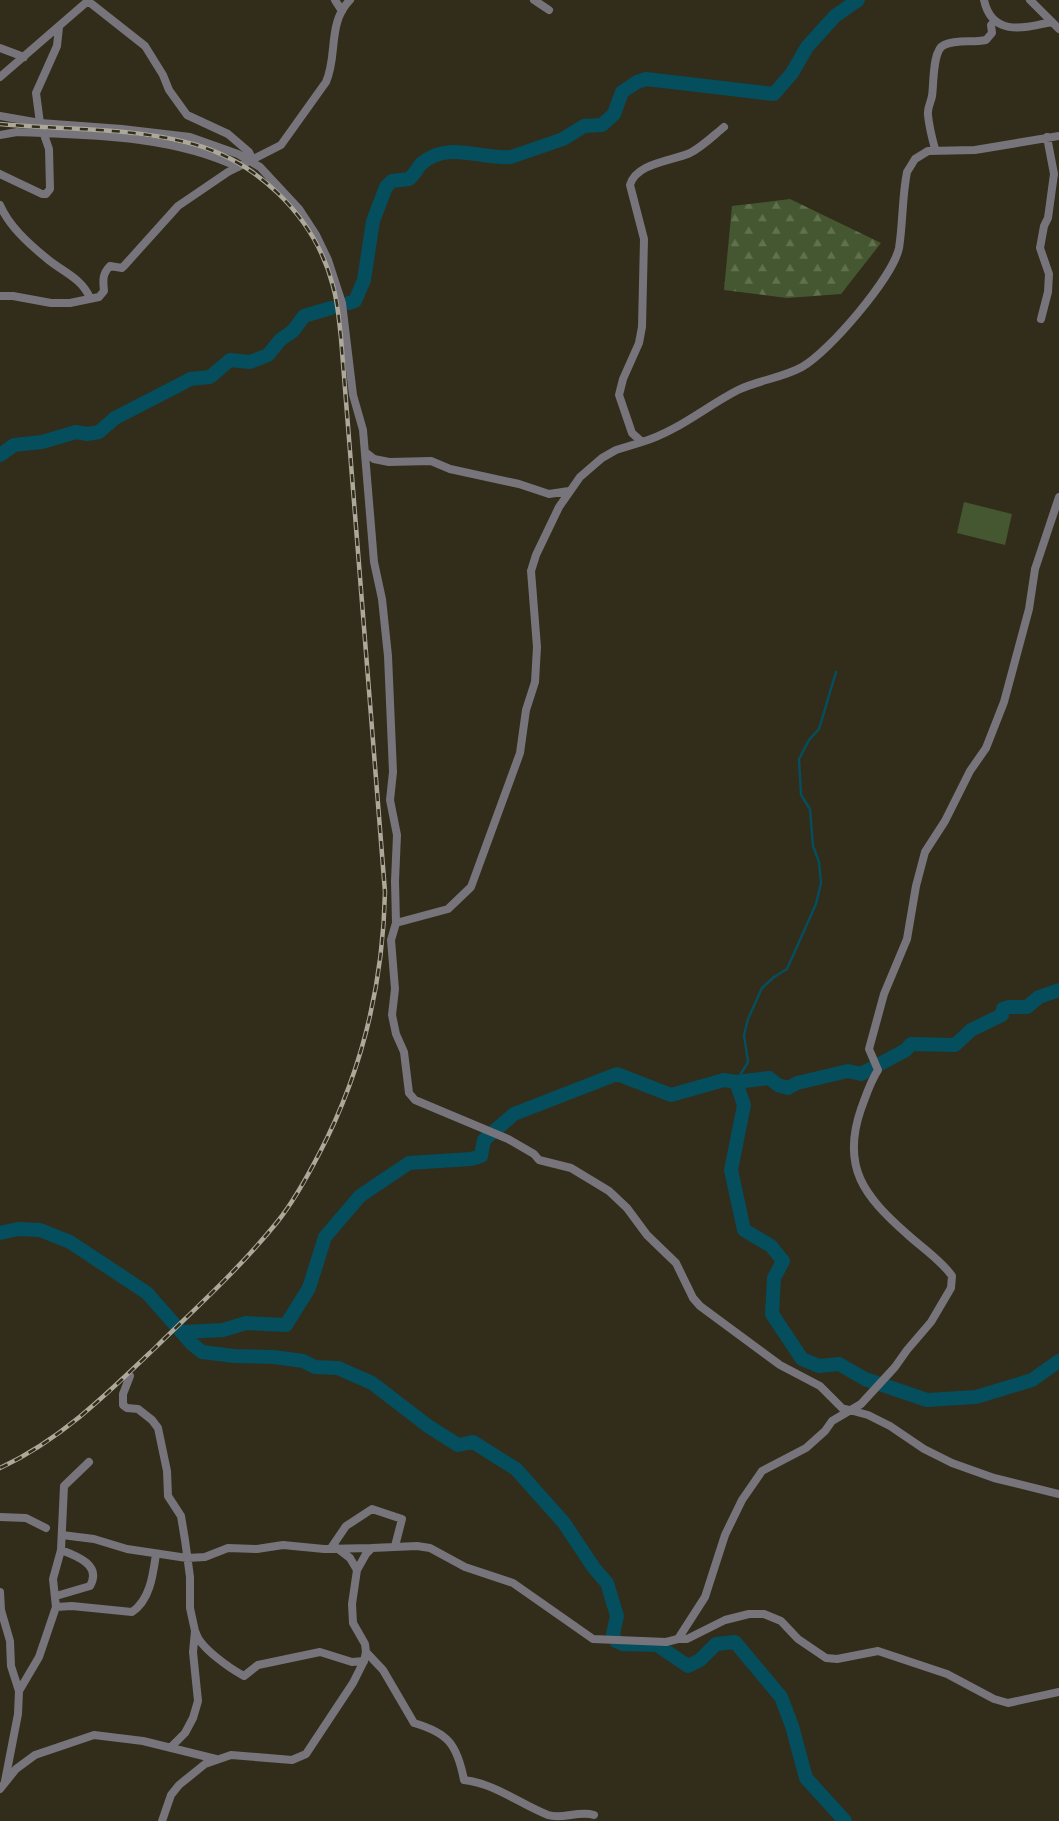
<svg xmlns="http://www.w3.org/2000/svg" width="1059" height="1821" viewBox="0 0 1059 1821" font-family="Commissioner,sans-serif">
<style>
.forest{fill:url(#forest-firs)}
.park{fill:#455730}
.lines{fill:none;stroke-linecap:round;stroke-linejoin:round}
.stream{stroke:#044e5d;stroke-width:2.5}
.river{stroke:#044e5d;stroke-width:14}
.minor{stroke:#77747c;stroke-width:8}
.rail-casing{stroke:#aca89a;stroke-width:4.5}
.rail{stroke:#322c1a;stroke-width:2.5;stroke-dasharray:8;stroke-linecap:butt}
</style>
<defs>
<pattern id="forest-firs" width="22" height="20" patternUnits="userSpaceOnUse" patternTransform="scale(1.25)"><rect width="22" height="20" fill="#455730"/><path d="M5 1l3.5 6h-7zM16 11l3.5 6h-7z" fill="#61704e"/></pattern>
</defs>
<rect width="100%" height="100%" fill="#322c1a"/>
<path class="forest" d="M790 199 881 243 841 294 787 298 724 290 732 206Z"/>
<path class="park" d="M964 502 1012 514 1005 545 957 533Z"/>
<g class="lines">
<path class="stream" d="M736 1082 748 1062 744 1035 748 1019 762 988 774 977 787 969 816 904 821 883 819 862 813 846 810 809 801 795 799 759 809 740 819 729 836 672"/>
<path class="river" d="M349 303 355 301 364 280 373 221 386 187 392 181 409 179C414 175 417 169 421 164 447 140 482 160 511 157L563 139 584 126 602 125 614 114 622 92 637 82 646 79 774 94 792 73 807 47 835 16 858 0
M0 455 14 445 42 442 76 432 87 434 99 432 115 418 183 383 190 379 210 377 230 360 250 362 268 355 280 340 293 331 304 316 331 308
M736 1082 744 1105 731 1170 744 1230 771 1246 783 1261 774 1278 772 1314 802 1359 819 1366 839 1364 865 1379 927 1400 976 1397 1032 1380 1059 1361
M0 1233 18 1229 40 1230 70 1242 147 1293 191 1343 202 1352 234 1356 274 1357 303 1361 315 1367 338 1368 372 1383 428 1426 458 1445 473 1442 516 1469 564 1523 594 1568 607 1583 617 1616 613 1634 616 1641 623 1644 657 1645 688 1666 700 1660 716 1644 735 1642 781 1697 792 1726 806 1778 845 1821
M182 1332 223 1330 246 1323 286 1325 309 1288 325 1237 360 1196 409 1163 471 1159 481 1156 484 1140 514 1114 617 1074 671 1095 724 1080 736 1082 769 1078 778 1085 788 1088 797 1083 848 1071 861 1074 906 1050 911 1044 955 1045 971 1030 1002 1015 1003 1009 1009 1007H1027L1039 997 1059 990"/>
<path class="minor" d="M335 0 342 11
M534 0 549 10
M984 0C992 37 1024 28 1052 22
M1030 0 1059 29
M88 1 145 46 163 75 169 90 187 115 228 134 249 152 253 161
M0 48 24 57
M0 77 89 0
M0 116 40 123 122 129 190 137 238 154 260 167 299 209 316 235 328 260 342 303 353 395 363 430 374 562 382 599 388 656 393 772 390 800 397 835 395 881 396 923 391 940 395 989 392 1015 396 1034 404 1052 409 1093 415 1100 508 1139 534 1154 539 1160 571 1168 609 1191 627 1208 647 1235 676 1263 693 1298 700 1306 780 1365 820 1386 842 1408 868 1415 890 1426 924 1449 952 1463 994 1478 1059 1494
M724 127C713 136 702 147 690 153 672 161 636 163 630 185L644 239 642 327 639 343 623 379 619 395 632 433 642 442C678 431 705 407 738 390 759 380 782 378 802 367 829 352 893 277 899 248 903 223 902 197 907 172L915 159 928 151 975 150 1059 136
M0 135 17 132C90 135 171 135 238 167
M935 149C932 138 929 126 928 115 927 108 931 102 932 96 934 85 932 50 944 45 957 39 972 43 986 40L992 33 991 25 995 21
M0 174 42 194H46L50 189 49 149 40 123 36 93 57 46 59 27
M0 205C9 226 28 243 45 257 62 272 81 277 90 298
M0 296H13L51 303H70L99 297 104 291C103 281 102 274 110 266L122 268 124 266 178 206 228 172 281 145 326 82C338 56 327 23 350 0
M1041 319 1048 292 1049 274 1040 248 1044 226 1048 218 1054 174 1047 137
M365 452 374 459 389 462 431 461 450 469 519 484 549 494 569 491
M396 923 448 909 471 887 520 753 526 710 535 682 537 647 531 571 536 555 559 507 580 477 602 458 616 450 642 442
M130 1376 123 1394V1405L127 1408 138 1409 152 1420 158 1428 167 1471 168 1496 181 1516 185 1540 190 1577V1608L195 1631 193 1652 198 1701 193 1718 185 1733 171 1747
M0 1517 26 1518 46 1528
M62 1535 94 1539 127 1549 187 1558 205 1557 228 1548 257 1549 283 1545 324 1549 372 1548
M331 1548 346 1526 372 1509 402 1519 395 1546
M337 1548 350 1558 357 1570
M0 1592 1 1610 10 1641 11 1666 19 1691 18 1714 5 1781
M56 1596 90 1586C102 1565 77 1556 61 1550
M56 1607 72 1606 132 1612C150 1600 153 1575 156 1554
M196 1633C200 1648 231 1669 244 1676L258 1665 320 1652 352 1662 364 1661
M678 1639H687L725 1620 749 1614H764L781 1621 798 1639 826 1658 837 1659 878 1651 947 1674 994 1699 1008 1703 1059 1692
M366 1652 383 1670 414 1723C448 1733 457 1744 464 1780 494 1783 520 1804 548 1815 562 1820 579 1810 594 1815
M19 1691 39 1657 56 1607 53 1579 61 1550 64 1486 89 1462
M0 1789 16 1769 35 1755 94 1735 143 1741 216 1759
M162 1821 171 1795 179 1785 205 1764 231 1755 292 1760 306 1754 353 1683 364 1661 366 1652 365 1644 353 1623 352 1604 357 1570 366 1554 372 1548 417 1546 430 1548 465 1567 513 1583 593 1639 666 1642 678 1639 705 1597 725 1535 742 1500 762 1471 806 1448 825 1431 832 1421 861 1404 895 1367 907 1350 931 1322 951 1288 952 1276C941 1260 921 1247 907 1234 864 1196 841 1167 861 1109 866 1096 870 1082 878 1070L869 1049 884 994 907 939 916 886 925 852 945 821 970 771 986 748 1004 702 1029 609 1035 569 1059 497"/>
<g class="rail-casing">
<path id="rail" d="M0 124C61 130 125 127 185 142 255 158 315 216 333 286 338 303 339 321 341 338L385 892C383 984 362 1072 319 1154 307 1177 294 1201 278 1221 241 1267 199 1305 157 1346 108 1393 62 1439 0 1468"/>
</g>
<use href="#rail" class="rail"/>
</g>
</svg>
